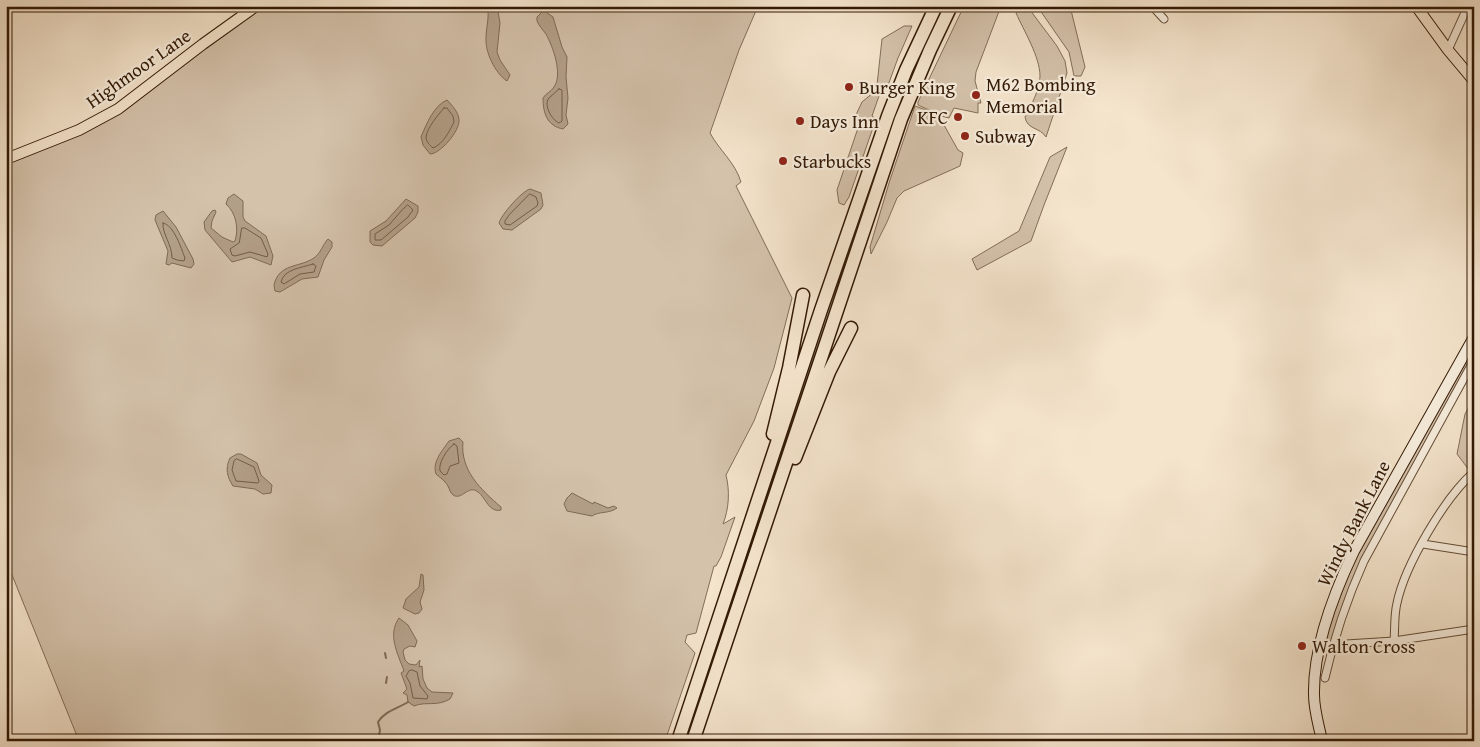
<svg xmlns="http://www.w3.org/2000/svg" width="1480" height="747" viewBox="0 0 1480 747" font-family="'Gentium Book Plus',serif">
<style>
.green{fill:#d4c2ab;stroke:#836e58}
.water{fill:#b3a089;stroke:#7f6a54}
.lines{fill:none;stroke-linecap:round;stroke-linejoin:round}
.shore{stroke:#725c47;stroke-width:1}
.stream{stroke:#7f6a54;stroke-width:2}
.minor-casing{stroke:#634c37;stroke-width:9}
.secondary-casing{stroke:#321905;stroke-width:12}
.primary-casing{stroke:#321905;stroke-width:12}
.motorway-casing{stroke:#321905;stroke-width:15}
.minor{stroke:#f8eede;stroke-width:7}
.secondary{stroke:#f8eede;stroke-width:10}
.primary{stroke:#f5e5cd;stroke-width:10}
.motorway{stroke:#f5e5cd;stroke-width:12}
.poi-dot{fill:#8f2418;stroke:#f8eede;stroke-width:2}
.labels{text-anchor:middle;stroke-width:4.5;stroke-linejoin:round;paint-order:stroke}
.street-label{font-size:19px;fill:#321905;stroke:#f8eede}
.poi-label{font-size:19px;fill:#321905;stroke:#f8eede;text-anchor:start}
</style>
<rect width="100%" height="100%" fill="#f5e5cd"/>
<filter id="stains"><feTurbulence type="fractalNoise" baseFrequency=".004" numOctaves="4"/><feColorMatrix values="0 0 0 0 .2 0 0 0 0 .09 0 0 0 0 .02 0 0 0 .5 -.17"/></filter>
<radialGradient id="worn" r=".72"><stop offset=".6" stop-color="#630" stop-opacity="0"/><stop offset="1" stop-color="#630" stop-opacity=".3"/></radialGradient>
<path class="green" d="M256 6H758L739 50 710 133C719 150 735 162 741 182L736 186 792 298 774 368 754 421 726 475C730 491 729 509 723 524L735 517 721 557 716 566H714L696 633 687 635 685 642 695 653 665 741H79L6 560V159L118 109Z
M964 6H1001L976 72 975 81 981 103H978V113L954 108 949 118 941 116 940 123 944 125 958 150 963 153 960 166 904 191 897 198 887 222 871 254 870 247 889 183 915 106 940 115 918 105V102Z
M1025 6H1027L1057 46 1065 61 1067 73 1046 137C1040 127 1027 130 1025 117 1031 105 1040 90 1040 76 1040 57 1024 31 1016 13Z
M1037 6H1070L1085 67 1081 76H1074L1069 52Z
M904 26H912L898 58 887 88 877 85 882 39Z
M874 92 880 93 872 116 876 119 849 197 844 205 839 203 837 190 859 125 855 117 862 102Z
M1067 147 1044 205 1031 241 977 270 972 259 1019 231 1050 157Z
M1474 337V360L1364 561 1332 645H1321L1338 585Z
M1473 400 1474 472 1472 474 1457 454 1465 414Z"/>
<path class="water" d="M487 6H497L500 23 497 52 500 60 510 75 507 81C495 73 485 52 486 38 486 27 490 17 487 6Z
M543 11 546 12 553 17 562 47 567 57 566 77 568 98 566 115 568 124 563 129C547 126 543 113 543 98 546 93 551 92 554 87 563 74 553 47 546 34 543 30 539 26 537 21V17Z
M447 100C452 105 459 113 459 120 460 131 440 154 430 154L423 145 421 137C426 125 434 105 447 100Z
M530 189 541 193 543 205 541 209 512 230 503 229 499 223C501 215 522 191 530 189Z
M234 194 243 201V217L245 221 266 236 273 256 271 265 250 257 232 262 205 230 204 222 212 211 215 210 216 212 212 221 211 228 222 237 233 242 235 241C239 228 236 213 226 204L228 198Z
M406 199 418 206V212L415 218 382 246 373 245 370 242V231L386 221Z
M163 211 176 227 193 259 194 264 191 268 172 263 169 265 166 264 168 251 155 220 156 215Z
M328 239 332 242V247L324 260 318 277 302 279 280 292 275 291 274 285C279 263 299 268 314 258 321 253 323 244 328 239Z
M459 438 463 442C460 470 481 490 501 507V510C489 513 486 498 478 492 468 484 462 501 453 495 449 492 449 485 445 482 443 479 439 477 436 474 432 462 442 451 449 441Z
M237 454H241L257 463 261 475 272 485 271 493 263 494 255 489 233 486C227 477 225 468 230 458Z
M572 493 593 504 594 502 608 508 614 506 617 508C609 514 599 511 592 516L567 511 564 504 567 498Z
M421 574 423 575 424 590 420 602 422 609 419 613 415 614 403 608 406 599 419 587Z
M399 618 408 625 417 641 415 647 410 646 404 649 403 652 405 660 409 664 416 665 420 660 419 667 422 666 423 679 427 688 432 692 453 693 450 699C436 707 426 701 414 706L408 702 407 695 403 693 407 689 401 673 404 671C398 654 387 635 399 618Z"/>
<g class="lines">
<path class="shore" d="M559 89 562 90V121L559 123C552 120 543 105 549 98 552 95 556 92 559 89Z
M444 108H447L453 116 454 122C449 132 443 144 433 148 430 145 426 142 426 137 427 128 438 115 444 108Z
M530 194 536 197 538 203 537 206 510 225 505 224V221L509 215Z
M408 205 413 210 408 217 381 240H375V234L389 225 402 210Z
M163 223C174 225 181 248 185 258L184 261 177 260 172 258C172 244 162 234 163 223Z
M242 228H245L261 238 268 254 267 257 250 252 235 256 232 255 230 249 239 243Z
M313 264 316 266 314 272 300 274 284 284 281 282C284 269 301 268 313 264Z
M454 444 457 446 459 463 450 466 447 474 444 475 440 471C438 463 447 449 454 444Z
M237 459 254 467 259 481 258 483 236 481 232 470 234 461Z
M412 670 417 672 420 686 428 696 427 699 413 698 410 683 406 676 409 671Z"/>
<path class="stream" d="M385 653 386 658
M386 683 387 677
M378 741 380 730 378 722C385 711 397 709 408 702"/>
<g class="minor-casing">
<path id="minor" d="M1152 6 1164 19
M1448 50 1468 6
M1423 544 1474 552
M1394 641C1395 629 1394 615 1397 603 1405 565 1445 497 1474 472
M1330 645 1394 641 1474 629
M1325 678C1334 638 1347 599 1364 561L1474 360"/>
</g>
<g class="secondary-casing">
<path id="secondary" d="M1322 741C1319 726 1314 710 1314 695 1313 648 1334 593 1354 551L1474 337"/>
</g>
<g class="primary-casing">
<path id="primary" d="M1416 6 1448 50 1474 81
M6 159 79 130 118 109 203 44 256 6"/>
</g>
<g class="motorway-casing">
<path id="motorway" d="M773 434 789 368 803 295
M795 458 829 372 851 328
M678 741 821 310 888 116 906 70 936 6
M693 741 901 119 930 50 951 6"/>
</g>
<use href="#minor" class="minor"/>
<use href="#secondary" class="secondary"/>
<use href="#primary" class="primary"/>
<use href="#motorway" class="motorway"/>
</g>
<g class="poi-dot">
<circle cx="849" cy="87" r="5"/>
<circle cx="976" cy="95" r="5"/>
<circle cx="958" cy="117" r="5"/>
<circle cx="800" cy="121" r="5"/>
<circle cx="965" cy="136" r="5"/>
<circle cx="783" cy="161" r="5"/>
<circle cx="1302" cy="646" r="5"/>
</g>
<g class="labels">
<g class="street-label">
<text transform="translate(138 68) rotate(-35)" y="7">Highmoor Lane</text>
<text transform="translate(1353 523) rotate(-63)" y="7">Windy Bank Lane</text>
</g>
<g class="poi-label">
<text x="986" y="91">M62 Bombing<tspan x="986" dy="22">Memorial</tspan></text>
<text x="859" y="94">Burger King</text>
<text x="948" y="124" text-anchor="end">KFC</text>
<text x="810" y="128">Days Inn</text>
<text x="975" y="143">Subway</text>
<text x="793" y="168">Starbucks</text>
<text x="1312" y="653">Walton Cross</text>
</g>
</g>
<rect width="1480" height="747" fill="none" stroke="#f5e5cd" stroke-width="25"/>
<rect x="8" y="8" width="1465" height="732" fill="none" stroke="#321905" stroke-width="2.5"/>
<rect x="12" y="12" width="1455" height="722" fill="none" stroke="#321905"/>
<rect width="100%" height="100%" filter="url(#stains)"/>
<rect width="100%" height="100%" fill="url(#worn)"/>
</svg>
